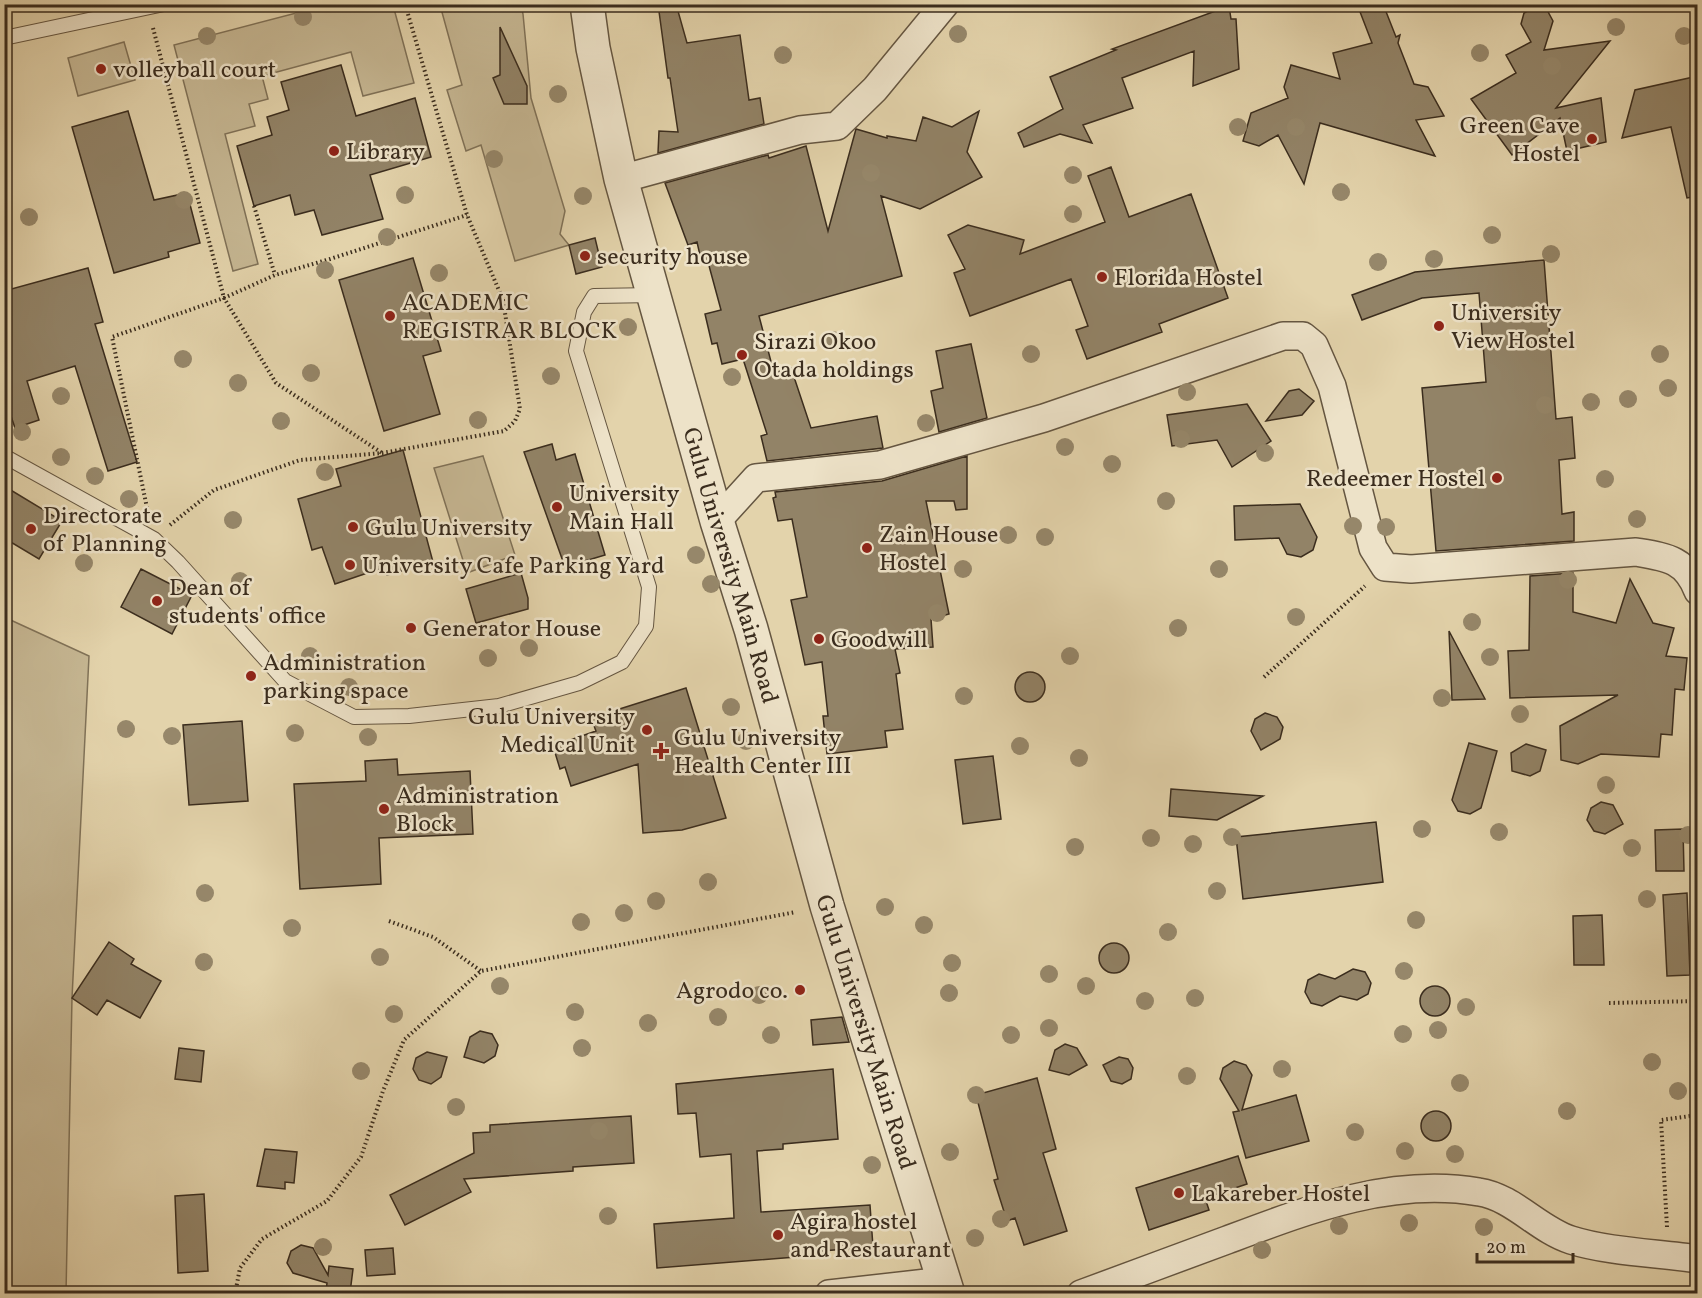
<svg xmlns="http://www.w3.org/2000/svg" width="1702" height="1298" viewBox="0 0 1702 1298" font-family="Vollkorn,serif">
<style>
.green{fill:#c6b793;stroke:#807258;stroke-width:1.5}
.building{fill:#928367;stroke:#3b2d1e;stroke-width:1.5}
.lines{fill:none;stroke-linecap:round;stroke-linejoin:round}
.service-casing{stroke:#655641;stroke-width:16}
.minor-casing{stroke:#655641;stroke-width:30}
.tertiary-casing{stroke:#655641;stroke-width:36}
.path{stroke:#3b2d1e;stroke-width:4;stroke-dasharray:1.5 3;stroke-linecap:butt}
.service{stroke:#ede2c8;stroke-width:14}
.minor{stroke:#ede2c8;stroke-width:27}
.tertiary{stroke:#ede2c8;stroke-width:33}
.tree{fill:#96876a}
.poi-dot{fill:#8f2418;stroke:#ede2c8;stroke-width:2}
.labels{text-anchor:middle;stroke-width:5;stroke-linejoin:round;paint-order:stroke}
.poi-label{font-size:24px;fill:#3b2d1e;stroke:#ede2c8;text-anchor:start}
.street-label{font-size:24px;fill:#3b2d1e;stroke:#ede2c8}
</style>
<rect width="100%" height="100%" fill="#e3d3ab"/>
<filter id="stains"><feTurbulence type="fractalNoise" baseFrequency=".00333" numOctaves="4"/><feColorMatrix values="0 0 0 0 .2 0 0 0 0 .09 0 0 0 0 .02 0 0 0 .5 -.17"/></filter>
<radialGradient id="worn" r=".72"><stop offset=".6" stop-color="#630" stop-opacity="0"/><stop offset="1" stop-color="#630" stop-opacity=".3"/></radialGradient>
<path class="green" d="M327 5H393L414 83 363 96 351 52 262 76 268 99 249 104 255 126 225 134 258 264 233 271 174 45Z
M440 5H521L523 14 531 98 565 211 560 234 569 245 515 261 481 145 466 151 447 90 462 85Z
M124 42 135 80 78 96 68 58Z
M483 456 515 555 467 573 434 468Z
M4 617 89 656 72 998 66 1293H5Z"/>
<path class="building" d="M658 4H676L687 43 740 35 749 100 760 98 764 124 658 153 659 131 678 132 670 78H668Z
M1357 4H1383L1396 37 1400 35 1398 43 1414 84 1428 87 1444 116 1416 120 1435 156 1320 123 1304 184 1278 135 1259 146 1243 141 1251 113 1288 98 1284 87 1291 65 1340 79 1333 53 1372 43Z
M1229 6 1231 19H1236L1239 69 1193 86 1194 51 1122 78 1133 108 1083 125 1092 143 1060 134 1024 147 1018 133 1063 109 1050 77 1116 50 1112 49Z
M1535 7 1547 10 1553 21 1544 50 1610 41 1556 108 1601 98 1606 142 1567 151 1560 118 1512 155 1471 99 1516 73 1506 55 1531 42 1521 24 1524 13Z
M500 27 527 86V104H504L493 78 500 75Z
M341 65 356 116 415 98 431 157 370 175 383 219 322 235 314 210 295 215 290 195 254 206 237 146 272 135 267 117 289 110 281 82Z
M1698 76V196L1687 198 1671 127 1622 138 1635 90Z
M128 111 154 200 187 193 200 243 168 252 169 257 114 273 72 127Z
M979 111 967 152 982 177 920 209 881 196 902 276 759 316 774 373 791 368 811 428 877 416 883 448 767 461 761 436 767 434 743 359 722 364 717 343 712 344 705 314 721 310 708 262 702 264 697 242 688 245 665 183 768 155 769 158 806 146 828 231 856 129 887 138V136L916 141 923 117 952 127Z
M1111 167 1129 217 1191 194 1228 298 1159 324 1162 332 1087 359 1076 330 1088 326 1071 279 970 316 954 273 965 269 948 235 968 225 1024 240 1020 254 1105 222 1088 176Z
M595 238 602 267 576 274 569 245Z
M413 258 441 351 423 356 440 414 384 431 339 280Z
M1544 260 1556 419 1572 417 1575 458 1559 460 1562 514 1574 512V541L1436 551 1422 388 1486 382 1479 293 1422 298 1362 320 1352 295 1415 272Z
M88 268 103 322 95 324 137 462 108 471 75 366 27 381 39 420 15 428 4 395V291Z
M971 344 987 418 939 432 931 391 943 388 936 351Z
M1299 389 1314 401 1302 415 1266 421 1289 391Z
M1247 404 1271 441 1232 467 1217 440 1172 446 1167 415Z
M552 444 556 460 575 454 605 555 565 567 524 452Z
M403 450 433 562 387 575 385 567 335 584 322 547 312 550 298 499 341 486 336 469Z
M967 456V509L956 510 954 501H926L949 614 931 619 933 647 895 649 900 673 896 674 903 729 885 731 887 747 827 754 823 716H828L822 662 805 665 791 600 807 597 792 519 778 521 773 498 776 497 775 492 882 481Z
M4 486 62 521 39 559 4 538Z
M1300 504 1317 537 1313 550 1301 557 1287 554 1279 538 1235 540 1234 506Z
M141 569 192 595 172 634 121 607Z
M521 573 528 598V609L476 623 466 589Z
M1573 573V612L1616 623 1630 579 1653 623 1674 628 1666 656 1687 658 1684 690 1675 689 1672 735 1661 734 1659 757 1601 754 1578 764 1561 760 1560 726 1618 695 1510 698 1508 651 1529 650 1530 576Z
M1449 631 1485 699 1452 700Z
M1015 687a15 15 0 1 1 30 0a15 15 0 1 1-30 0Z
M686 688 726 818 682 830 643 833 638 764 571 786 565 767 560 769 553 746 596 731 591 718Z
M1265 713 1277 717 1283 727 1280 739 1261 750 1251 731 1255 719Z
M242 721 248 801 189 805 183 725Z
M1469 743 1497 751 1481 808 1470 814 1458 811 1452 800Z
M1526 744 1546 750 1540 771 1530 776 1512 771 1511 753Z
M993 756 1001 819 963 824 955 760Z
M397 759 398 775 470 771 473 834 379 838 381 884 300 889 294 784 366 781 365 761Z
M1171 789 1263 796 1217 820 1169 816Z
M1601 802 1613 805 1623 824 1605 834 1594 831 1587 820 1591 808Z
M1376 822 1383 882 1243 899 1236 837Z
M1683 829 1684 871H1656L1655 830Z
M1687 893 1690 975 1667 976 1663 895Z
M1602 915 1604 965H1574L1573 916Z
M109 942 134 959 131 964 161 981 140 1018 107 1000 97 1015 72 998Z
M1099 958a15 15 0 1 1 30 0a15 15 0 1 1-30 0Z
M1353 969 1365 972 1371 983 1368 994 1357 1000 1340 996 1322 1006 1311 1003 1305 992 1308 980 1319 974 1335 979Z
M1420 1001a15 15 0 1 1 30 0a15 15 0 1 1-30 0Z
M842 1017 849 1042 813 1045 811 1020Z
M480 1031 492 1034 498 1045 495 1056 484 1063 464 1057 470 1037Z
M1065 1044 1077 1048 1087 1065 1069 1075 1049 1070 1055 1050Z
M179 1048 204 1051 201 1082 175 1079Z
M427 1052 447 1057 441 1077 431 1084 419 1080 413 1069 416 1058Z
M1119 1057 1128 1059 1133 1068 1131 1079 1122 1084 1111 1081 1103 1065Z
M1234 1061 1246 1065 1252 1075 1242 1110 1296 1095 1309 1141 1246 1158 1233 1112 1239 1111 1220 1079 1223 1068Z
M833 1069 838 1139 783 1144V1149L757 1151 761 1212 870 1205 873 1247 808 1252V1256L657 1268 654 1224 734 1218 731 1154 700 1157 696 1113 678 1114 676 1084Z
M1037 1078 1056 1149 1043 1153 1067 1231 1024 1245 1015 1218 1007 1221 994 1180 998 1179 976 1095Z
M1421 1126a15 15 0 1 1 30 0a15 15 0 1 1-30 0Z
M631 1116 634 1163 573 1167V1171L464 1179 471 1192 405 1225 390 1195 474 1153 473 1133 490 1132V1125Z
M265 1149 297 1152 294 1183 285 1182V1189L257 1186Z
M1238 1156 1247 1184 1205 1198 1209 1210 1149 1230 1136 1188Z
M204 1194 208 1271 178 1273 175 1196Z
M301 1245 313 1248 328 1275 329 1266 353 1269 350 1293 326 1291 327 1283 293 1273 287 1263 291 1251Z
M393 1248 395 1274 367 1276 365 1250Z"/>
<g class="lines">
<g class="service-casing">
<path id="service" d="M4 38 164 4
M4 456 154 539 178 562 285 681 354 717 409 716 499 706 579 683 622 662 646 626 649 587 576 351 584 312 594 296 655 295"/>
</g>
<g class="minor-casing">
<path id="minor" d="M621 179 800 130 837 126 875 89 945 4
M717 521 756 478 880 465 1044 418 1283 336H1303L1314 345 1332 386 1373 548 1385 567 1411 569 1636 552C1666 557 1686 559 1698 591
M829 1294 944 1281
M1081 1294C1130 1276 1178 1258 1227 1240 1307 1210 1391 1177 1479 1192 1513 1197 1539 1230 1571 1240 1609 1252 1658 1253 1698 1259"/>
</g>
<g class="tertiary-casing">
<g id="tertiary">
<path id="s1" d="M587 4 593 48 621 179 717 521 751 629 827 906 948 1294"/>
</g>
</g>
<path class="path" d="M153 28 224 298 275 275 330 259 467 215
M254 206 275 275
M147 508 112 337 224 298 276 383 382 453
M170 525 214 490 300 460 382 453 504 431 515 421 520 409 503 300 467 215 405 4
M1264 677 1365 586
M389 921 433 937 481 971
M1609 1003 1698 1001
M1667 1227 1661 1120 1698 1115
M235 1294 240 1268 262 1239 327 1201 361 1157 383 1091 404 1040 481 971 796 912"/>
<use href="#service" class="service"/>
<use href="#minor" class="minor"/>
<use href="#tertiary" class="tertiary"/>
</g>
<g class="tree">
<circle cx="303" cy="17" r="9"/>
<circle cx="1616" cy="27" r="9"/>
<circle cx="958" cy="34" r="9"/>
<circle cx="207" cy="36" r="9"/>
<circle cx="1684" cy="36" r="9"/>
<circle cx="1480" cy="53" r="9"/>
<circle cx="783" cy="55" r="9"/>
<circle cx="1552" cy="66" r="9"/>
<circle cx="558" cy="94" r="9"/>
<circle cx="1238" cy="127" r="9"/>
<circle cx="1296" cy="127" r="9"/>
<circle cx="494" cy="159" r="9"/>
<circle cx="871" cy="173" r="9"/>
<circle cx="1073" cy="175" r="9"/>
<circle cx="1341" cy="192" r="9"/>
<circle cx="405" cy="195" r="9"/>
<circle cx="583" cy="196" r="9"/>
<circle cx="184" cy="200" r="9"/>
<circle cx="1073" cy="214" r="9"/>
<circle cx="29" cy="217" r="9"/>
<circle cx="1492" cy="235" r="9"/>
<circle cx="387" cy="237" r="9"/>
<circle cx="1551" cy="254" r="9"/>
<circle cx="1434" cy="259" r="9"/>
<circle cx="1378" cy="262" r="9"/>
<circle cx="325" cy="270" r="9"/>
<circle cx="439" cy="273" r="9"/>
<circle cx="1150" cy="278" r="9"/>
<circle cx="628" cy="327" r="9"/>
<circle cx="833" cy="340" r="9"/>
<circle cx="1031" cy="354" r="9"/>
<circle cx="1660" cy="354" r="9"/>
<circle cx="183" cy="359" r="9"/>
<circle cx="311" cy="373" r="9"/>
<circle cx="551" cy="376" r="9"/>
<circle cx="732" cy="377" r="9"/>
<circle cx="238" cy="383" r="9"/>
<circle cx="1668" cy="388" r="9"/>
<circle cx="1187" cy="392" r="9"/>
<circle cx="61" cy="396" r="9"/>
<circle cx="1628" cy="399" r="9"/>
<circle cx="1591" cy="402" r="9"/>
<circle cx="1545" cy="405" r="9"/>
<circle cx="478" cy="420" r="9"/>
<circle cx="281" cy="421" r="9"/>
<circle cx="926" cy="423" r="9"/>
<circle cx="22" cy="432" r="9"/>
<circle cx="1181" cy="439" r="9"/>
<circle cx="1065" cy="447" r="9"/>
<circle cx="1265" cy="453" r="9"/>
<circle cx="61" cy="457" r="9"/>
<circle cx="1112" cy="464" r="9"/>
<circle cx="325" cy="472" r="9"/>
<circle cx="95" cy="476" r="9"/>
<circle cx="1605" cy="479" r="9"/>
<circle cx="129" cy="499" r="9"/>
<circle cx="1166" cy="501" r="9"/>
<circle cx="1637" cy="519" r="9"/>
<circle cx="233" cy="520" r="9"/>
<circle cx="1353" cy="526" r="9"/>
<circle cx="1386" cy="527" r="9"/>
<circle cx="1008" cy="535" r="9"/>
<circle cx="1045" cy="537" r="9"/>
<circle cx="696" cy="555" r="9"/>
<circle cx="84" cy="563" r="9"/>
<circle cx="963" cy="569" r="9"/>
<circle cx="1219" cy="569" r="9"/>
<circle cx="1568" cy="580" r="9"/>
<circle cx="240" cy="581" r="9"/>
<circle cx="711" cy="584" r="9"/>
<circle cx="937" cy="613" r="9"/>
<circle cx="1296" cy="617" r="9"/>
<circle cx="1472" cy="622" r="9"/>
<circle cx="1178" cy="628" r="9"/>
<circle cx="529" cy="648" r="9"/>
<circle cx="310" cy="656" r="9"/>
<circle cx="1070" cy="656" r="9"/>
<circle cx="1490" cy="657" r="9"/>
<circle cx="488" cy="658" r="9"/>
<circle cx="349" cy="687" r="9"/>
<circle cx="964" cy="696" r="9"/>
<circle cx="1442" cy="698" r="9"/>
<circle cx="731" cy="707" r="9"/>
<circle cx="1520" cy="714" r="9"/>
<circle cx="126" cy="729" r="9"/>
<circle cx="295" cy="733" r="9"/>
<circle cx="172" cy="736" r="9"/>
<circle cx="368" cy="737" r="9"/>
<circle cx="746" cy="741" r="9"/>
<circle cx="1020" cy="746" r="9"/>
<circle cx="1079" cy="758" r="9"/>
<circle cx="1606" cy="785" r="9"/>
<circle cx="1422" cy="829" r="9"/>
<circle cx="1499" cy="832" r="9"/>
<circle cx="1688" cy="835" r="9"/>
<circle cx="1232" cy="837" r="9"/>
<circle cx="1151" cy="838" r="9"/>
<circle cx="1193" cy="844" r="9"/>
<circle cx="1075" cy="847" r="9"/>
<circle cx="1632" cy="848" r="9"/>
<circle cx="708" cy="882" r="9"/>
<circle cx="1217" cy="891" r="9"/>
<circle cx="205" cy="893" r="9"/>
<circle cx="1647" cy="899" r="9"/>
<circle cx="656" cy="901" r="9"/>
<circle cx="885" cy="907" r="9"/>
<circle cx="624" cy="913" r="9"/>
<circle cx="1416" cy="920" r="9"/>
<circle cx="581" cy="922" r="9"/>
<circle cx="924" cy="925" r="9"/>
<circle cx="292" cy="928" r="9"/>
<circle cx="1168" cy="932" r="9"/>
<circle cx="380" cy="957" r="9"/>
<circle cx="204" cy="962" r="9"/>
<circle cx="952" cy="963" r="9"/>
<circle cx="1404" cy="971" r="9"/>
<circle cx="1049" cy="974" r="9"/>
<circle cx="500" cy="986" r="9"/>
<circle cx="1086" cy="986" r="9"/>
<circle cx="949" cy="993" r="9"/>
<circle cx="759" cy="995" r="9"/>
<circle cx="1195" cy="998" r="9"/>
<circle cx="1145" cy="1001" r="9"/>
<circle cx="1466" cy="1007" r="9"/>
<circle cx="575" cy="1012" r="9"/>
<circle cx="394" cy="1014" r="9"/>
<circle cx="718" cy="1017" r="9"/>
<circle cx="648" cy="1023" r="9"/>
<circle cx="1049" cy="1028" r="9"/>
<circle cx="1438" cy="1030" r="9"/>
<circle cx="1403" cy="1034" r="9"/>
<circle cx="771" cy="1035" r="9"/>
<circle cx="1011" cy="1035" r="9"/>
<circle cx="582" cy="1048" r="9"/>
<circle cx="1652" cy="1062" r="9"/>
<circle cx="1282" cy="1069" r="9"/>
<circle cx="361" cy="1071" r="9"/>
<circle cx="1187" cy="1076" r="9"/>
<circle cx="1460" cy="1083" r="9"/>
<circle cx="1678" cy="1091" r="9"/>
<circle cx="976" cy="1095" r="9"/>
<circle cx="456" cy="1107" r="9"/>
<circle cx="1567" cy="1111" r="9"/>
<circle cx="599" cy="1131" r="9"/>
<circle cx="1355" cy="1132" r="9"/>
<circle cx="1405" cy="1151" r="9"/>
<circle cx="950" cy="1152" r="9"/>
<circle cx="1455" cy="1154" r="9"/>
<circle cx="872" cy="1165" r="9"/>
<circle cx="608" cy="1216" r="9"/>
<circle cx="1001" cy="1219" r="9"/>
<circle cx="1409" cy="1223" r="9"/>
<circle cx="1339" cy="1226" r="9"/>
<circle cx="1484" cy="1227" r="9"/>
<circle cx="975" cy="1238" r="9"/>
<circle cx="323" cy="1247" r="9"/>
<circle cx="1262" cy="1250" r="9"/>
</g>
<g class="poi-dot">
<circle cx="101" cy="69" r="6"/>
<circle cx="1592" cy="139" r="6"/>
<circle cx="334" cy="151" r="6"/>
<circle cx="585" cy="256" r="6"/>
<circle cx="1102" cy="277" r="6"/>
<circle cx="390" cy="316" r="6"/>
<circle cx="1439" cy="326" r="6"/>
<circle cx="742" cy="355" r="6"/>
<circle cx="1497" cy="478" r="6"/>
<circle cx="557" cy="507" r="6"/>
<circle cx="353" cy="527" r="6"/>
<circle cx="31" cy="529" r="6"/>
<circle cx="867" cy="548" r="6"/>
<circle cx="350" cy="565" r="6"/>
<circle cx="157" cy="601" r="6"/>
<circle cx="411" cy="628" r="6"/>
<circle cx="819" cy="639" r="6"/>
<circle cx="251" cy="676" r="6"/>
<circle cx="647" cy="730" r="6"/>
<path d="M658 742h6v6h6v6h-6v6h-6v-6h-6v-6h6z"/>
<circle cx="384" cy="809" r="6"/>
<circle cx="800" cy="990" r="6"/>
<circle cx="1179" cy="1193" r="6"/>
<circle cx="778" cy="1235" r="6"/>
</g>
<g class="labels">
<g class="poi-label">
<text x="113" y="77">volleyball court</text>
<text x="1580" y="133" text-anchor="end">Green Cave<tspan x="1580" dy="28">Hostel</tspan></text>
<text x="346" y="159">Library</text>
<text x="597" y="264">security house</text>
<text x="1114" y="285">Florida Hostel</text>
<text x="402" y="310">ACADEMIC<tspan x="402" dy="28">REGISTRAR BLOCK</tspan></text>
<text x="1451" y="320">University<tspan x="1451" dy="28">View Hostel</tspan></text>
<text x="754" y="349">Sirazi Okoo<tspan x="754" dy="28">Otada holdings</tspan></text>
<text x="1485" y="486" text-anchor="end">Redeemer Hostel</text>
<text x="569" y="501">University<tspan x="569" dy="28">Main Hall</tspan></text>
<text x="43" y="523">Directorate<tspan x="43" dy="28">of Planning</tspan></text>
<text x="365" y="535">Gulu University</text>
<text x="879" y="542">Zain House<tspan x="879" dy="28">Hostel</tspan></text>
<text x="362" y="573">University Cafe Parking Yard</text>
<text x="169" y="595">Dean of<tspan x="169" dy="28">students' office</tspan></text>
<text x="423" y="636">Generator House</text>
<text x="831" y="647">Goodwill</text>
<text x="263" y="670">Administration<tspan x="263" dy="28">parking space</tspan></text>
<text x="635" y="724" text-anchor="end">Gulu University<tspan x="635" dy="28">Medical Unit</tspan></text>
<text x="674" y="745">Gulu University<tspan x="674" dy="28">Health Center III</tspan></text>
<text x="396" y="803">Administration<tspan x="396" dy="28">Block</tspan></text>
<text x="788" y="998" text-anchor="end">Agrodo co.</text>
<text x="1191" y="1201">Lakareber Hostel</text>
<text x="790" y="1229">Agira hostel<tspan x="790" dy="28">and Restaurant</tspan></text>
</g>
<g class="street-label">
<text dy="8" stroke="none"><textPath href="#s1" startOffset="580">Gulu University Main Road</textPath></text>
<text dy="8" stroke="none"><textPath href="#s1" startOffset="1066">Gulu University Main Road</textPath></text>
</g>
</g>
<rect width="1702" height="1298" fill="none" stroke="#e3d3ab" stroke-width="24"/>
<rect x="6" y="6" width="1690" height="1286" fill="none" stroke="#3b2d1e" stroke-width="3"/>
<rect x="12" y="12" width="1678" height="1274" fill="none" stroke="#3b2d1e" stroke-width="1.5"/>
<path d="M1477 1253v9h96v-9" fill="none" stroke="#3b2d1e" stroke-width="3"/>
<text x="1486" y="1253" font-size="18" fill="#3b2d1e" stroke="#ede2c8" stroke-width="4.5" paint-order="stroke">20 m</text>
<rect width="100%" height="100%" filter="url(#stains)"/>
<rect width="100%" height="100%" fill="url(#worn)"/>
</svg>
